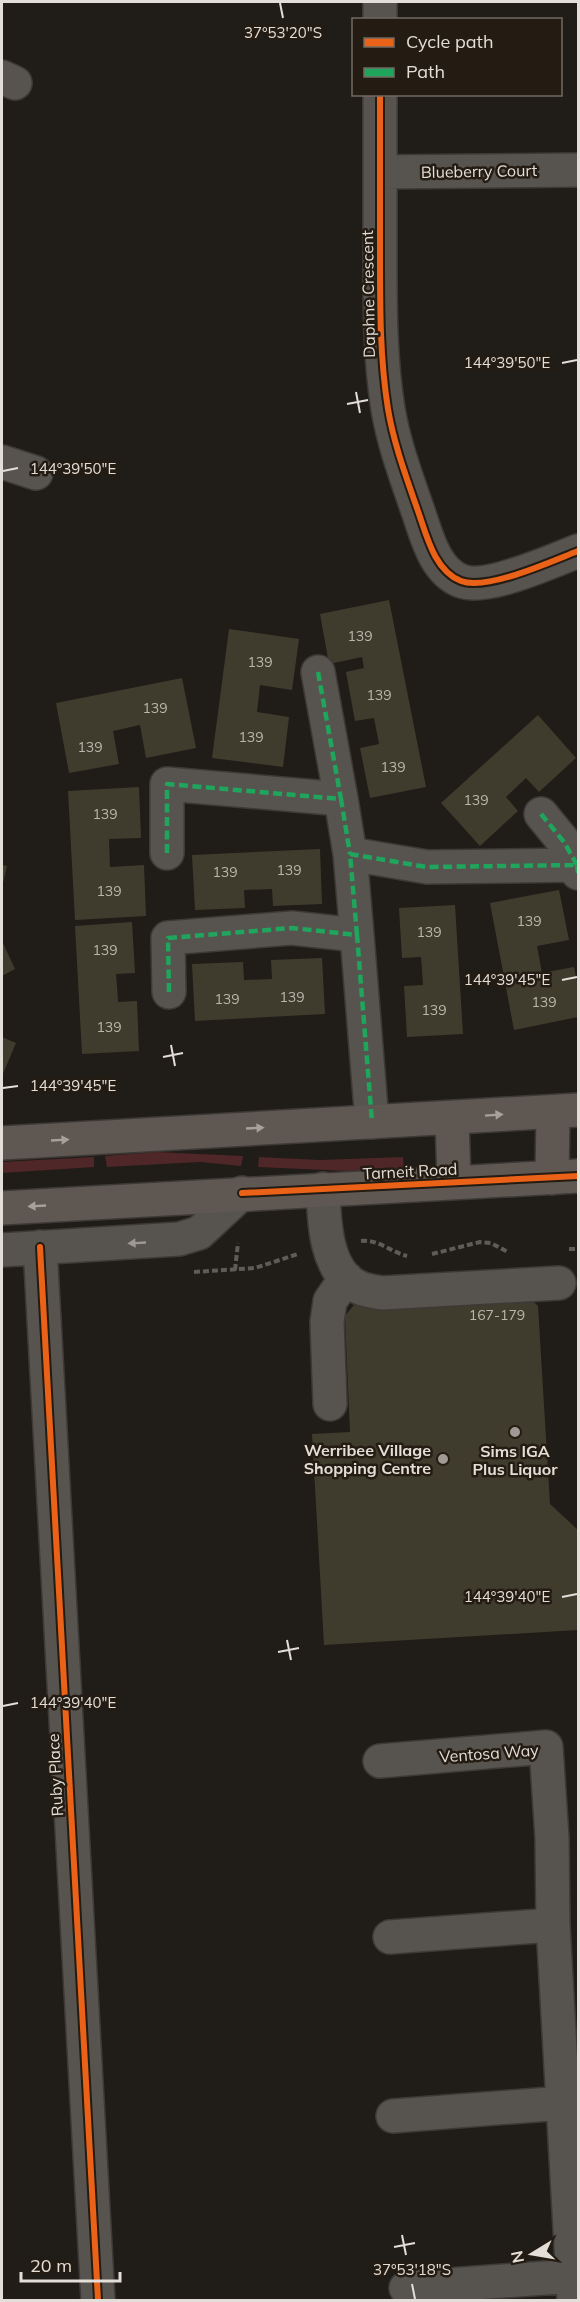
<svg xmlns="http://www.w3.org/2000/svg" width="580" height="2302" viewBox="0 0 580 2302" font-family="Mulish,sans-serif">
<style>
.green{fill:#4f2728}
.building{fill:#403c2d}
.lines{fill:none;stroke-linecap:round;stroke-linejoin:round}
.minor-casing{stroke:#3d3936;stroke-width:36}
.major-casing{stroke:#3d3936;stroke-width:36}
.path{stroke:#5e5b58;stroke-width:4;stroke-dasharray:6 3;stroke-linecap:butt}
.minor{stroke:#57534f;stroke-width:33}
.major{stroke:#5f5751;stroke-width:33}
.quiet{stroke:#20a55d;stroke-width:4.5;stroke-dasharray:9 4.5;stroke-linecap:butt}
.cycleway-casing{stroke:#241c13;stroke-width:10}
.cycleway{stroke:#ea6118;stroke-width:6}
.oneway{fill:#a8a19b}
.oneway2{fill:#9d9893}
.ticks{fill:none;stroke:#e3ded7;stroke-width:2}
.poi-dot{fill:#9f9a94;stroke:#241c13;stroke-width:2}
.labels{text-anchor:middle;stroke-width:5;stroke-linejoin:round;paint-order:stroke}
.number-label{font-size:14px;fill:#bab6ac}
.street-label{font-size:16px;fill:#e3ded7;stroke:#241c13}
.poi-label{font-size:16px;font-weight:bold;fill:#e3ded7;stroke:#241c13;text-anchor:end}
.ticks-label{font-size:15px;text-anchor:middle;fill:#e3ded7;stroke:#241c13;stroke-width:5;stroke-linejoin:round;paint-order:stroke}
</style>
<rect width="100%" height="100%" fill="#201c17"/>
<path class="green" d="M157 1152 243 1156 241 1166 200 1162 107 1167 105 1156Z
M94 1157V1167L2 1173V1162Z
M259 1157 320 1160 403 1157 404 1168 348 1171 258 1167Z"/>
<path class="building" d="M389 600 426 787 370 798 360 748 379 744 374 718 355 721 346 672 364 668 362 657 329 664 320 614Z
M229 629 299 639 292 690 260 685 257 712 289 717 283 767 212 758Z
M182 678 196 748 146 758 140 725 113 731 119 764 69 773 56 703Z
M538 715 576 758 539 792 526 778 506 797 518 811 480 846 441 803Z
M139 787 141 838 109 839 110 867 144 865 146 916 75 920 68 791Z
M320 849 322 904 273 906 272 889 244 890 245 908 195 910 192 855Z
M2 865 7 866 2 887Z
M559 890 569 940 537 946 542 973 574 967 578 987V1017L514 1030 490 903Z
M455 905 463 1034 407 1037 404 986 423 985 422 970 421 957 402 958 399 908Z
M132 922 135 973 116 974 117 986 118 1002 137 1001 139 1051 82 1054 75 926Z
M2 941 15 969 2 976Z
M322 958 325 1014 195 1021 192 964 243 962 244 980 272 979 271 960Z
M2 1037 16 1043 2 1076Z
M523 1292 538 1306 550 1504 578 1530V1630L324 1645 312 1434 350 1432 345 1316 357 1301Z"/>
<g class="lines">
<g class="minor-casing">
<path id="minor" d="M380 20V2
M2 77 15 83
M380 94C380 149 380 204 380 259 380 309 380 359 388 409 394 445 407 479 419 514 427 537 435 571 461 581 487 591 552 561 578 551
M380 172 578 170
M2 462 36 473
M318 672 341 799
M541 814 564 842 577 865
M167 853V784L341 799 350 854
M357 935 350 854 427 867 577 865 578 873
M169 992 168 938 292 928 357 935 372 1122
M323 1189C324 1220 325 1272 358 1287 365 1291 374 1291 382 1293L559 1283
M40 1247 98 2300
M2 1250 179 1239 199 1233 242 1193
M330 1404 327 1322 330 1301 346 1278
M380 1761 546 1747 552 1838 553 1925 574 2300
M390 1937 553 1925
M393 2116 563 2103
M406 2288 573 2276"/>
</g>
<g class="major-casing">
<path id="major" d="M452 1118 454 1182
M2 1143 578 1110
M552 1178 553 1112
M2 1208 578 1176"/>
</g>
<path class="path" d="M361 1241C378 1239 391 1252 407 1256
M569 1249H578
M432 1254 480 1242 491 1243 508 1252
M235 1270 238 1243
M194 1272 255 1268 298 1254"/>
<use href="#minor" class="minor"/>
<use href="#major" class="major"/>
<path class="quiet" d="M318 672 341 799
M541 814 564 842 577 865
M167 853V784L341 799 350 854
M357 935 350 854 427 867 577 865 578 873
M169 992 168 938 292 928 357 935 372 1122"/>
<g class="cycleway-casing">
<path id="cycleway" d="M380 94C380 149 380 204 380 259 380 309 380 359 388 409 394 445 407 479 419 514 427 537 435 571 461 581 487 591 552 561 578 551
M242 1193 578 1176
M40 1247 98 2300"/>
</g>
<use href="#cycleway" class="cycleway"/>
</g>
<defs><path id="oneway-solid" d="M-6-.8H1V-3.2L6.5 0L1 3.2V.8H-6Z" transform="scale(1.5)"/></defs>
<g class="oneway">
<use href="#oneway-solid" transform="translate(494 1115) rotate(-4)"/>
<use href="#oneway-solid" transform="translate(255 1128) rotate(-3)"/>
<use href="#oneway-solid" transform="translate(60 1140) rotate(-3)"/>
<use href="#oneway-solid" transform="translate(37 1206) rotate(177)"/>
</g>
<use class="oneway2" href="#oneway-solid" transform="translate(137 1243) rotate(177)"/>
<path class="ticks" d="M280 3 283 18M562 363 577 360M356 392 360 413M347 404 368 400M3 471 18 468M562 980 577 977M171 1045 175 1066M163 1057 183 1053M3 1088 18 1086M562 1597 577 1594M287 1640 291 1660M278 1652 299 1648M3 1706 18 1703M402 2235 406 2255M394 2247 415 2243M412 2284 415 2299"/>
<g class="poi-dot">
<circle cx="515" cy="1432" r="6"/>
<circle cx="443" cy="1459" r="6"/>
</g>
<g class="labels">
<g class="number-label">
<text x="360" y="641">139</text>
<text x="260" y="667">139</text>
<text x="379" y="700">139</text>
<text x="155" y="713">139</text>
<text x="251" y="742">139</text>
<text x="90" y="752">139</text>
<text x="393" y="772">139</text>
<text x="476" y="805">139</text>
<text x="105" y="819">139</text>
<text x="289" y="875">139</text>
<text x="225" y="877">139</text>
<text x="109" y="896">139</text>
<text x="529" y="926">139</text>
<text x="429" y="937">139</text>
<text x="105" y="955">139</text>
<text x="292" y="1002">139</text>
<text x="227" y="1004">139</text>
<text x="544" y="1007">139</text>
<text x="434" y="1015">139</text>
<text x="109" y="1032">139</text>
<text x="497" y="1320">167-179</text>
</g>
<g class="street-label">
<text transform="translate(479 171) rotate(-1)" y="6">Blueberry Court</text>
<text transform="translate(368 294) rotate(-91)" y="6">Daphne Crescent</text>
<text transform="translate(410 1171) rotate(-3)" y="6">Tarneit Road</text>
<text transform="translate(489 1753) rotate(-4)" y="6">Ventosa Way</text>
<text transform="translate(55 1775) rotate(-93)" y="6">Ruby Place</text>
</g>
<g class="poi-label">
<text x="431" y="1456">Werribee Village<tspan x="431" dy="18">Shopping Centre</tspan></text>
<text x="515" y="1457" text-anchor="middle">Sims IGA<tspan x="515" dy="18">Plus Liquor</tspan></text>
</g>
</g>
<g class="ticks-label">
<text x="283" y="38">37°53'20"S</text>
<text x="507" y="368">144°39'50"E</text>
<text x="73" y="474">144°39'50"E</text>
<text x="507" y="985">144°39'45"E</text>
<text x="73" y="1091">144°39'45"E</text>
<text x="507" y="1602">144°39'40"E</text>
<text x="73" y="1708">144°39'40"E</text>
<text x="412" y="2275">37°53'18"S</text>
</g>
<rect width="580" height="2302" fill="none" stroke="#e3ded7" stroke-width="6"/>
<rect x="352" y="18" width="210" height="78" fill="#241c13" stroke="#706a61" stroke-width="1.5"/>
<rect x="364" y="38" width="30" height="9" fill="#ea6118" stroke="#706a61" stroke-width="1.5"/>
<text x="406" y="48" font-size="18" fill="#e3ded7">Cycle path</text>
<rect x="364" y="68" width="30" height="9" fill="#20a55d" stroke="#706a61" stroke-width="1.5"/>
<text x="406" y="78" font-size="18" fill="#e3ded7">Path</text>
<g transform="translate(532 2254) rotate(259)" stroke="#241c13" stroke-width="4.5" paint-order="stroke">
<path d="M0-4.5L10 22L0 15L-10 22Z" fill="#e3ded7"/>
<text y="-9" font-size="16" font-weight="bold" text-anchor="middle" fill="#e3ded7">N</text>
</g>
<path d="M21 2272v9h99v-9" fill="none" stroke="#e3ded7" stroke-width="3"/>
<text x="30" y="2272" font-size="18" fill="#e3ded7" stroke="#241c13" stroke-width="4.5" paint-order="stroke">20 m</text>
</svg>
